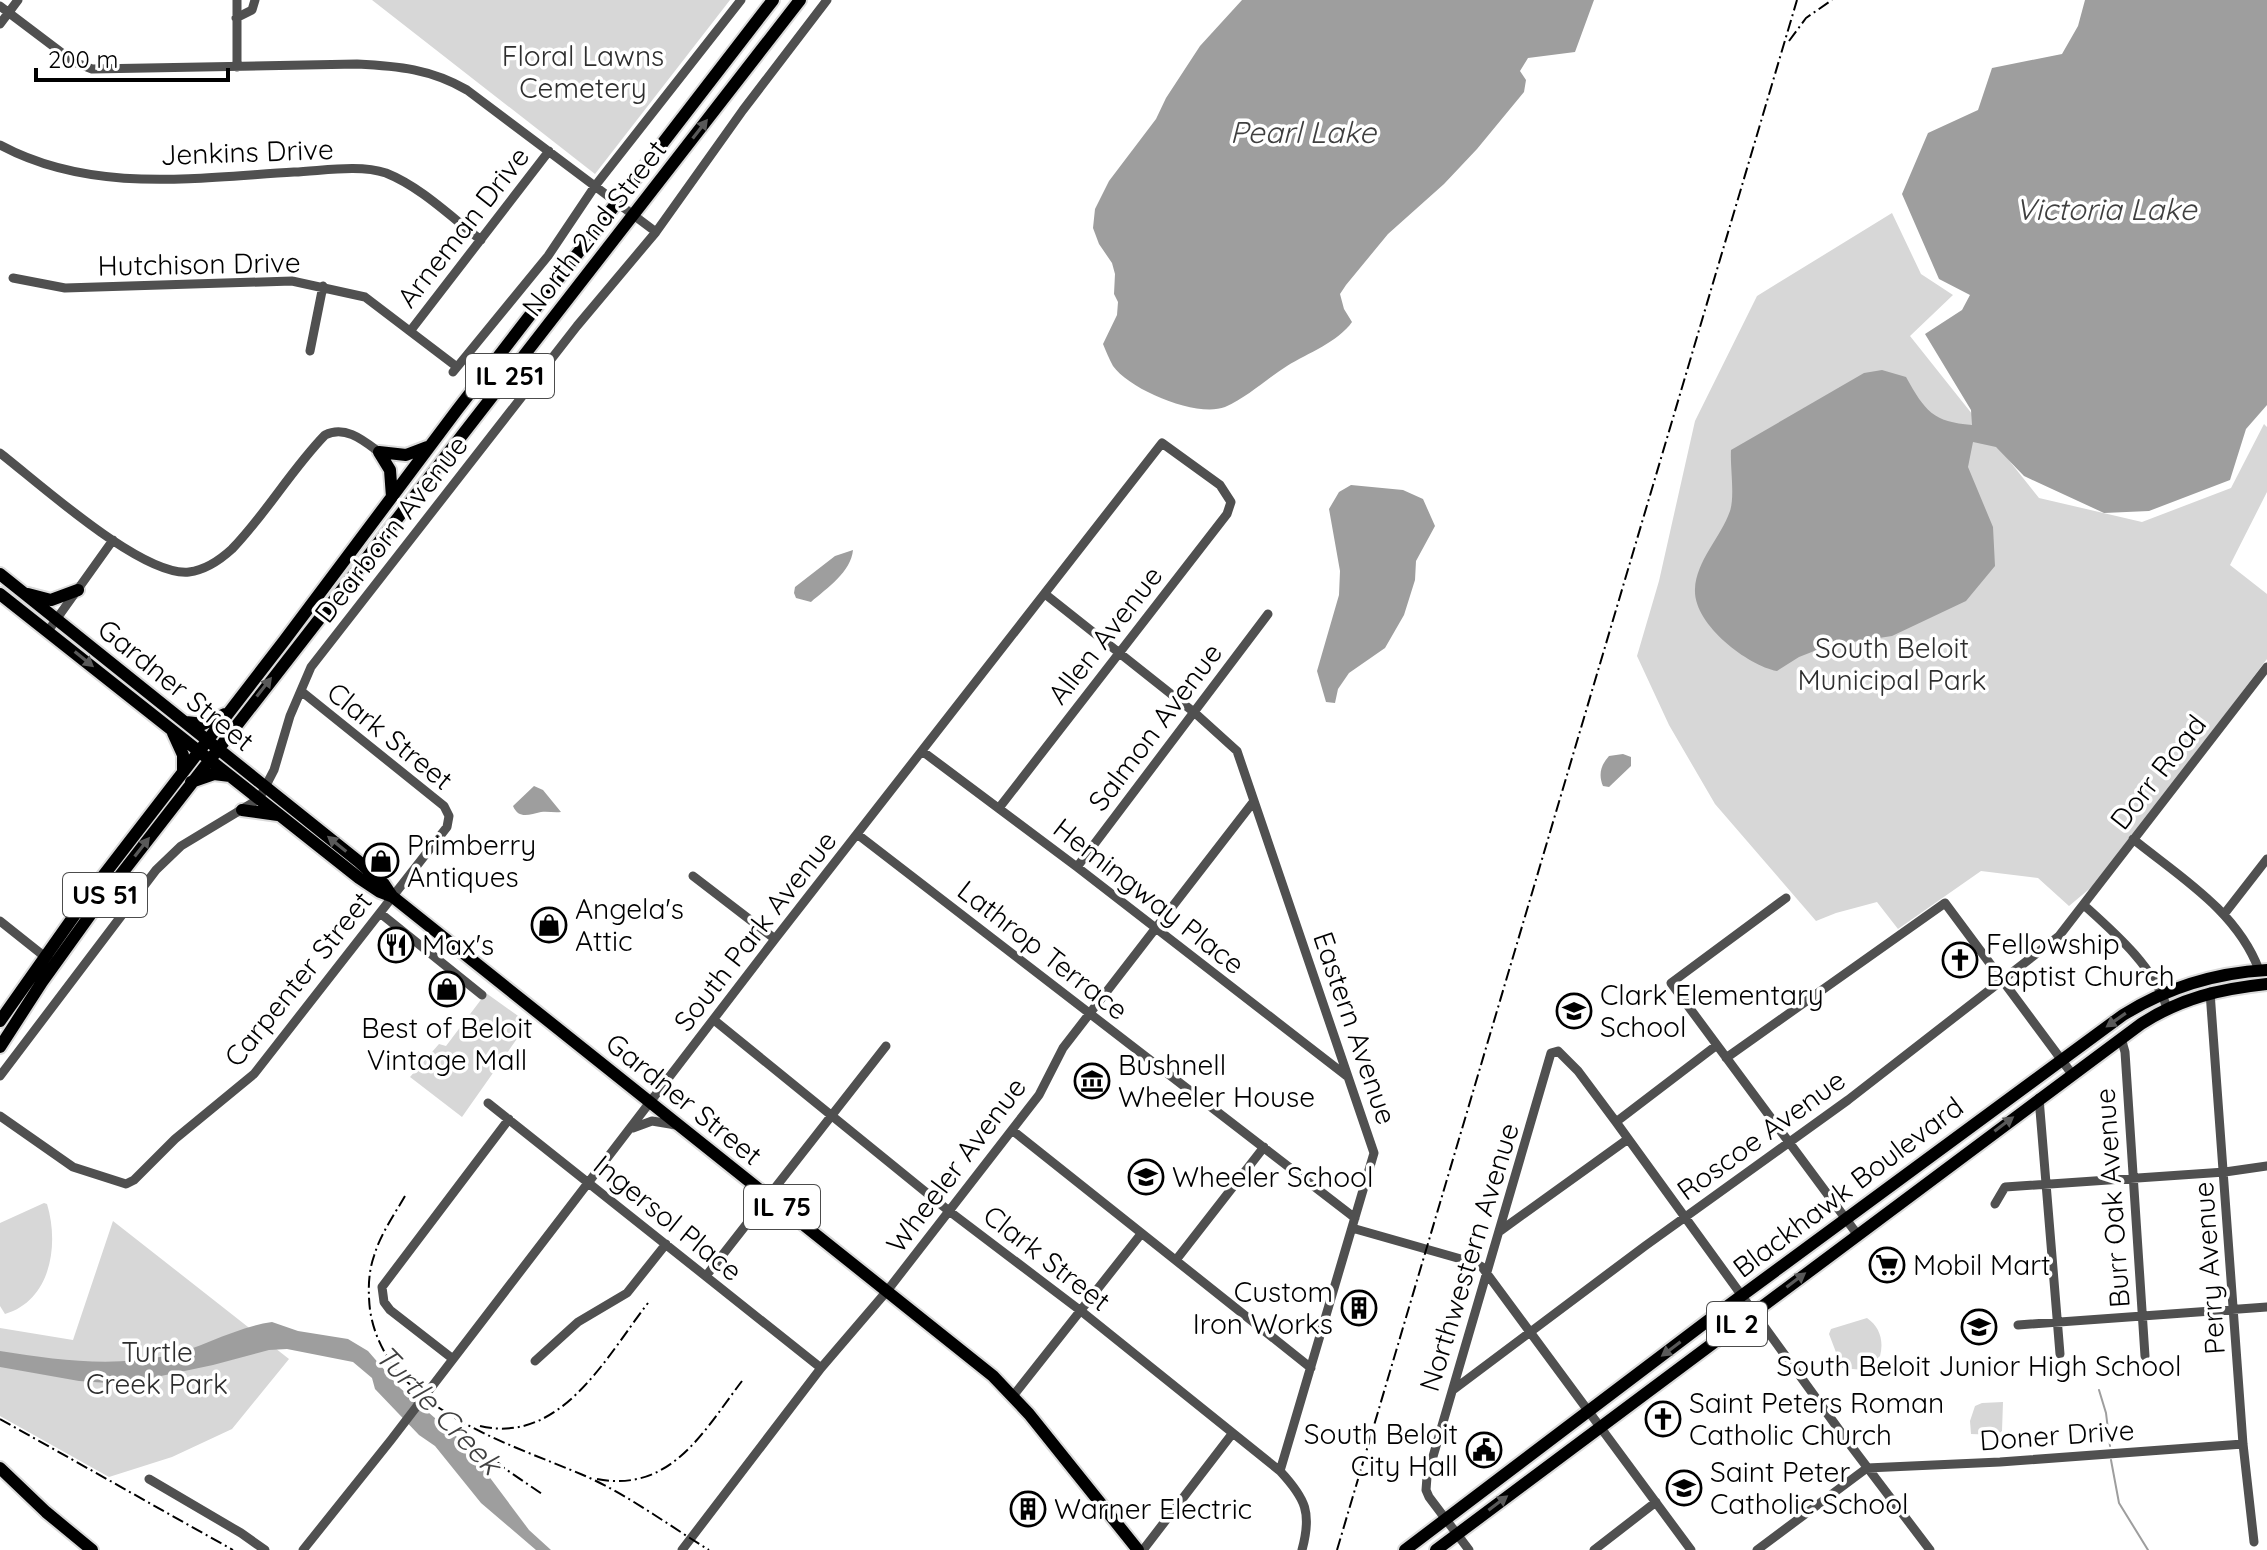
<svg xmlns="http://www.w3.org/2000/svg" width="2267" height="1550" viewBox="0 0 2267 1550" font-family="Quicksand,sans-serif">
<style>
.green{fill:#d7d7d7}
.water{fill:#9e9e9e}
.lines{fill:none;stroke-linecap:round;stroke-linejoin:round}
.stream{stroke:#9e9e9e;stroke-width:2}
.major-casing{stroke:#dbdbdb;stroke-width:16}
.minor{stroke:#505050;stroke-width:9}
.major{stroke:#000;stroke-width:12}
.rail{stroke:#000;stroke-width:2;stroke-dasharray:12 4 2 4;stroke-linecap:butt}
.oneway{fill:#595959}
.labels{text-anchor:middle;stroke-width:7;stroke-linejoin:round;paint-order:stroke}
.shield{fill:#fff;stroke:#4c4c4c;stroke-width:2}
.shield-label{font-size:26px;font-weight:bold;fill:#000}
.park-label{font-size:28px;fill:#2e2e2e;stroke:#fff}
.street-label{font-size:28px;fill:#000;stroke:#fff}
.poi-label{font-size:28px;fill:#000;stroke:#fff;text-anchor:start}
.water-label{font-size:30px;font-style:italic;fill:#3f3f3f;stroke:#fff}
</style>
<rect width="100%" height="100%" fill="#fff"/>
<path class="green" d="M372 0H730L595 174Z
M1892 213 1921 274 1953 295 1910 336 2039 498 2142 522 2231 488 2264 424 2267 427V492L2230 565 2267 594V659L2100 880 2069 906 2038 878 1981 871 1898 929 1877 902 1836 913 1816 921 1715 804 1669 725 1637 656 1659 581 1695 421 1757 296Z
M486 993 528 1023 462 1117 410 1077 439 1044 446 1046Z
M44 1203 47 1204C59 1243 52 1300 5 1314L0 1306V1223Z
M113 1221 289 1359 232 1429 172 1457 109 1477 0 1416V1328L73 1340Z
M1867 1318C1880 1327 1884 1341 1880 1356L1864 1370 1842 1368 1829 1334 1831 1329Z
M2003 1402 2002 1431 1997 1435 1971 1434 1970 1421 1975 1406 1982 1403Z"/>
<path class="water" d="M1242 0H1594L1575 52 1528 58 1520 71 1526 80 1524 92 1477 149 1444 184 1388 234 1346 285 1340 294 1344 309 1352 322C1338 342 1308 353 1287 366 1266 379 1248 397 1225 407 1197 418 1130 390 1113 366 1109 359 1106 351 1103 344L1117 315 1118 302 1114 294 1115 274 1112 263 1099 244 1093 228 1095 209 1109 181 1156 119 1166 98 1200 46Z
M2085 0H2267V405L2246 429 2230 480 2149 511 2104 513 2024 476 1996 447 1973 442 1968 467 1993 527 1995 566 1966 601 1892 636 1827 646 1799 657 1777 671C1747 665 1693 624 1695 589 1696 561 1721 537 1730 511 1735 496 1730 467 1731 450L1864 373 1882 370 1906 377C1925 411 1933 422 1972 425L1971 410 1925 334 1962 310 1970 295 1939 279 1902 194 1928 133 1978 110 1992 68 2062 54 2078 26Z
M1351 485 1403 490 1423 499 1435 526 1416 561 1415 580 1404 615 1385 648 1349 673 1338 689 1335 703 1326 702 1317 671 1339 595 1340 571 1329 509 1339 492Z
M853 550C851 572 827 588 811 602L796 598 794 593 795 587 835 556Z
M1623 754 1631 757V766L1609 787 1603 786C1598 774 1601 765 1609 756Z
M534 786 543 790 561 812C554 813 548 811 541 812 530 814 519 820 513 806Z
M272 1322 298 1331 348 1339 368 1351 400 1388 464 1443 529 1530 551 1550H536L481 1503 435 1446 419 1435 375 1389 372 1378 353 1362 287 1349 269 1350 213 1365 123 1384 79 1381 0 1367V1351C55 1360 111 1367 166 1356 202 1348 235 1327 272 1322Z"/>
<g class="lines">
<path class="stream" d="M2099 1390 2106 1413 2110 1446
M2111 1460 2119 1503 2148 1550"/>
<g class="major-casing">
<path id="major" d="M379 452 406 455 427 447
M379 452 390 470 392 497
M0 574 358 861 384 884 392 896
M0 594 359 878 380 892 393 897 993 1376 1029 1414 1138 1550
M28 594 51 600 78 590
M186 722 203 724 225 714
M173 733 183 755V772
M191 782 214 774 230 776
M242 810 278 815
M0 1021 93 889 284 641 457 410 773 0
M0 1047 42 982 98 904 800 0
M0 1468 46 1512 92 1550
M1405 1550 1714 1316 2123 1015C2168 987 2214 973 2267 970
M1436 1550 2141 1024C2181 998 2220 989 2267 984"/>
</g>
<path class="minor" d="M0 6 74 62 92 69 357 64C398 66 431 69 467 90L656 232
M236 18 252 10 255 0
M0 24 18 0
M237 67V0
M0 145C91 194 194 178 294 172 322 171 359 164 386 173 421 187 451 217 481 240
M13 278 65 288 292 281 365 297 457 367
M411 330 549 151
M310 351 323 286
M453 372 548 256 595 186 741 0
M0 453C39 483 142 577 189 572 205 570 220 560 232 549 266 514 291 470 325 435 345 425 363 440 379 452
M1045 594 1195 713 1237 751 1374 1153 1280 1471
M48 631 113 540
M922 751 1077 867 1348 1077
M857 834 1355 1218
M2133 839C2180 877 2237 911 2259 970
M1077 867 1268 614
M693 876 775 939
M1786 898 1671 983 1857 1234
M2085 906C2116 934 2154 967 2167 1008
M380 913 482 995
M2225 913 2267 859
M0 921 54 964
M2210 992 2243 1444 2254 1542
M714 1020 949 1211 1081 1311 1280 1471C1306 1499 1312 1513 1302 1550
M2121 1038 2125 1052 2145 1356
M1726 1058 1945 903 2072 1074
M0 1076 156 870 181 846 259 799 274 770 290 716 311 667 577 326 656 232 743 110 827 0
M2039 1098 2060 1354
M488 1103 821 1368
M0 1116 73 1167 126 1184 134 1180 175 1139 254 1074 447 827 449 816 444 806 301 691
M1616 1122 1717 1045
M633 1128 652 1121 676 1125
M1012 1130 1311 1368
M1995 1204 2005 1187 2225 1172 2267 1166
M1352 1228 1475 1263 1482 1267 1691 1550
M1500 1231 1628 1139
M1176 1260 1264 1147
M706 1276 886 1046
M2018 1325 2267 1307
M453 1359 390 1310 384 1302 382 1287 509 1119
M535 1361 578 1322 627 1293 666 1244
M1453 1390 1645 1246 1848 1100 2059 936 2267 667
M1013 1396 1141 1234
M149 1479 241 1533 265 1550
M303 1550 391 1440 775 939 1162 443 1220 485 1231 502 1227 514 999 808
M682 1550 821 1368 887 1291 1039 1095 1063 1048 1254 801
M1143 1550 1232 1434
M1469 1550 1429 1497 1426 1490 1427 1477 1551 1053 1558 1051 1578 1071 1616 1122 1845 1438 1930 1550
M1594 1550 1656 1502
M1757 1550 1867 1468 2000 1462 2243 1444"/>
<use href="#major" class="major"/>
<path class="rail" d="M1789 41 1806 18 1832 0
M405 1196C394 1215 380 1235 374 1256 368 1273 368 1292 370 1310 385 1408 506 1442 583 1475 627 1494 668 1525 709 1550
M0 1419 233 1550
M480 1426C561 1445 606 1357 648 1303
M463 1431 504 1468 542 1494
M597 1479C671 1493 703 1432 742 1381
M1337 1550 1797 0"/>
</g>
<defs><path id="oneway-solid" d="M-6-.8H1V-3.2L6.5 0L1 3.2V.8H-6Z" transform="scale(2)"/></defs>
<g class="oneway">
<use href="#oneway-solid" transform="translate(700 129) rotate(-52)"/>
<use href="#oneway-solid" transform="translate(84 659) rotate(39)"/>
<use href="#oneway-solid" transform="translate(264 687) rotate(-52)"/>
<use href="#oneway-solid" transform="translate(337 844) rotate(-141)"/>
<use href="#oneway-solid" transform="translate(142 847) rotate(-52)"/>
<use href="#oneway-solid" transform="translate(2116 1020) rotate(145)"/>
<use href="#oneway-solid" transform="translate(2004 1124) rotate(-37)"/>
<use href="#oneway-solid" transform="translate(1796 1280) rotate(-37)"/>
<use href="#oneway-solid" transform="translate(1671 1349) rotate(143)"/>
<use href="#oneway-solid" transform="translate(1498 1503) rotate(-37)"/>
</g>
<defs>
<g id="shop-ring" transform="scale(1.8)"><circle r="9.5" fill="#fff" stroke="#000" stroke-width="1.5"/><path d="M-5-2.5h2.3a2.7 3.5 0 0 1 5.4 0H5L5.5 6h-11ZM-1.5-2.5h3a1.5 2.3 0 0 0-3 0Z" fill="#000"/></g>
<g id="restaurant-ring" transform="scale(1.8)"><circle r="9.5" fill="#fff" stroke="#000" stroke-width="1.5"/><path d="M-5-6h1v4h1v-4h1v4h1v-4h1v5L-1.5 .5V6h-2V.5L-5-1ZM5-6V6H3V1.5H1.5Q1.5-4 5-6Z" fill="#000"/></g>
<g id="church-ring" transform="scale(1.8)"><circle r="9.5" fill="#fff" stroke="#000" stroke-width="1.5"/><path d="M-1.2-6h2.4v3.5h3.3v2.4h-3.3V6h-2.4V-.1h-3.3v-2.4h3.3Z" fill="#000"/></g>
<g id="school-ring" transform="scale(1.8)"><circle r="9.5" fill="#fff" stroke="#000" stroke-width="1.5"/><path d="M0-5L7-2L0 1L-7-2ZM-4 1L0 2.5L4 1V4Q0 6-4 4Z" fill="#000"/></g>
<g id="museum-ring" transform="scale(1.8)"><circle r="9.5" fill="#fff" stroke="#000" stroke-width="1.5"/><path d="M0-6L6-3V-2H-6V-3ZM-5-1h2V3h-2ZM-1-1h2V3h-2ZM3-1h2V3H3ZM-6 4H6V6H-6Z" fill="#000"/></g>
<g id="supermarket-ring" transform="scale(1.8)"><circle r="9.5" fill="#fff" stroke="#000" stroke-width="1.5"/><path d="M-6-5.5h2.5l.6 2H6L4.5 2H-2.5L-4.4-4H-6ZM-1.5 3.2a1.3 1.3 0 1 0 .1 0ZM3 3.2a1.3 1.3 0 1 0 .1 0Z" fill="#000"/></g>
<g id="building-ring" transform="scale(1.8)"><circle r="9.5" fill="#fff" stroke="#000" stroke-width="1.5"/><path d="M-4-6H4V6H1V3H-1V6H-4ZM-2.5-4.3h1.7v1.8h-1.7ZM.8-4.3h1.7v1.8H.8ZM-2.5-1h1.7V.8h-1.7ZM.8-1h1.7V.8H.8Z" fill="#000"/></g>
<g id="civic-ring" transform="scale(1.8)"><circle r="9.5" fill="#fff" stroke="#000" stroke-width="1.5"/><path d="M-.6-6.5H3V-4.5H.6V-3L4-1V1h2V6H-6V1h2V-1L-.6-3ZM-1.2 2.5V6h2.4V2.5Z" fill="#000"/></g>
</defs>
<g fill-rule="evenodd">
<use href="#shop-ring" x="381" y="861"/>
<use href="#shop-ring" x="549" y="925"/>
<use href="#restaurant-ring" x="396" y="945"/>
<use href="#church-ring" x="1960" y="960"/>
<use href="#shop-ring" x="447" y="989"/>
<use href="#school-ring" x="1574" y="1011"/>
<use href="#museum-ring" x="1092" y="1081"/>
<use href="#school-ring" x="1146" y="1177"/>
<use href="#supermarket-ring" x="1887" y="1265"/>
<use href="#building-ring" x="1359" y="1308"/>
<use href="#school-ring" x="1979" y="1327"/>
<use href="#church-ring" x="1663" y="1419"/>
<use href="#civic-ring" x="1484" y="1450"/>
<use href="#school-ring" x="1684" y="1488"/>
<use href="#building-ring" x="1028" y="1509"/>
</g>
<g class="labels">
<g class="shield">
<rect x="466" y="354" width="88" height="44" rx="6"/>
<rect x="63" y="873" width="84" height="44" rx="6"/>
<rect x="744" y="1185" width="76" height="44" rx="6"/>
<rect x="1707" y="1302" width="60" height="44" rx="6"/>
</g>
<g class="shield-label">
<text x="510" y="385">IL 251</text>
<text x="105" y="904">US 51</text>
<text x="782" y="1216">IL 75</text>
<text x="1737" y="1333">IL 2</text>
</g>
<g class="park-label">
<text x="583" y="66">Floral Lawns<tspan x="583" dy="32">Cemetery</tspan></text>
<text x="1892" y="658">South Beloit<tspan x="1892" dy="32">Municipal Park</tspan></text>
<text x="157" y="1362">Turtle<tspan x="157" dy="32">Creek Park</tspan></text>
</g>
<g class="street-label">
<text transform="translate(247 152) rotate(-2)" y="10">Jenkins Drive</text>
<text transform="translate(463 227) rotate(-52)" y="10">Arneman Drive</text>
<text transform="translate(594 228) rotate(-52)" y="10">North 2nd Street</text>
<text transform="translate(199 264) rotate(-1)" y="10">Hutchison Drive</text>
<text transform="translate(391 529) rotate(-52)" y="10">Dearborn Avenue</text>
<text transform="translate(1105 635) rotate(-52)" y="10">Allen Avenue</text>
<text transform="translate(176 685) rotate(39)" y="10">Gardner Street</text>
<text transform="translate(1155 727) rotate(-53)" y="10">Salmon Avenue</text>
<text transform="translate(390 736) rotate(39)" y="10">Clark Street</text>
<text transform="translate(2158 772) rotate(-52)" y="10">Dorr Road</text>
<text transform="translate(1149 896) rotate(38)" y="10">Hemingway Place</text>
<text transform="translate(755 931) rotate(-52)" y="10">South Park Avenue</text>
<text transform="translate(1043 950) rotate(38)" y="10">Lathrop Terrace</text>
<text transform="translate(298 979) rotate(-51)" y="10">Carpenter Street</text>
<text transform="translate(1355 1028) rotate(71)" y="10">Eastern Avenue</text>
<text transform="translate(684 1099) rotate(39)" y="10">Gardner Street</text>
<text transform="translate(1761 1135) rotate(-36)" y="10">Roscoe Avenue</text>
<text transform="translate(956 1165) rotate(-53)" y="10">Wheeler Avenue</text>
<text transform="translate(1848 1187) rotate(-37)" y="10">Blackhawk Boulevard</text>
<text transform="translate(2112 1198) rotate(-94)" y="10">Burr Oak Avenue</text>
<text transform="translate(668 1218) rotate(39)" y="10">Ingersol Place</text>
<text transform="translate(1469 1257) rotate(-73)" y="10">Northwestern Avenue</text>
<text transform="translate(1047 1258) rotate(38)" y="10">Clark Street</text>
<text transform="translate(2209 1268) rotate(-94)" y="10">Perry Avenue</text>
<text transform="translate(2057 1435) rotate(-4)" y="10">Doner Drive</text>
</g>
<g class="poi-label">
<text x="407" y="855">Primberry<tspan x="407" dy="32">Antiques</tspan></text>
<text x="575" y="919">Angela's<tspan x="575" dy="32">Attic</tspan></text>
<text x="1986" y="954">Fellowship<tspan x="1986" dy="32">Baptist Church</tspan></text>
<text x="422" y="955">Max's</text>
<text x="1600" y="1005">Clark Elementary<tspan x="1600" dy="32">School</tspan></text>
<text x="447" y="1038" text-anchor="middle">Best of Beloit<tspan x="447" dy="32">Vintage Mall</tspan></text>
<text x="1118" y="1075">Bushnell<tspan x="1118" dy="32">Wheeler House</tspan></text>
<text x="1172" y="1187">Wheeler School</text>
<text x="1913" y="1275">Mobil Mart</text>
<text x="1333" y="1302" text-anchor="end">Custom<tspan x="1333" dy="32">Iron Works</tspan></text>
<text x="1979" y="1376" text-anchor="middle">South Beloit Junior High School</text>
<text x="1689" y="1413">Saint Peters Roman<tspan x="1689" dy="32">Catholic Church</tspan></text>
<text x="1458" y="1444" text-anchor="end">South Beloit<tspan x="1458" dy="32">City Hall</tspan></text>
<text x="1710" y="1482">Saint Peter<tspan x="1710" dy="32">Catholic School</tspan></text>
<text x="1054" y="1519">Warner Electric</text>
</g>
<g class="water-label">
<text x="1303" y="143">Pearl Lake</text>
<text x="2106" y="220">Victoria Lake</text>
<text transform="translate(438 1410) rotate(46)" y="10">Turtle Creek</text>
</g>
</g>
<path d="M36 68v12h192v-12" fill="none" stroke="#000000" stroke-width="4"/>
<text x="48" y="68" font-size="24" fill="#000000" stroke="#ffffff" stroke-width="6" paint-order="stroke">200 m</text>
</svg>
